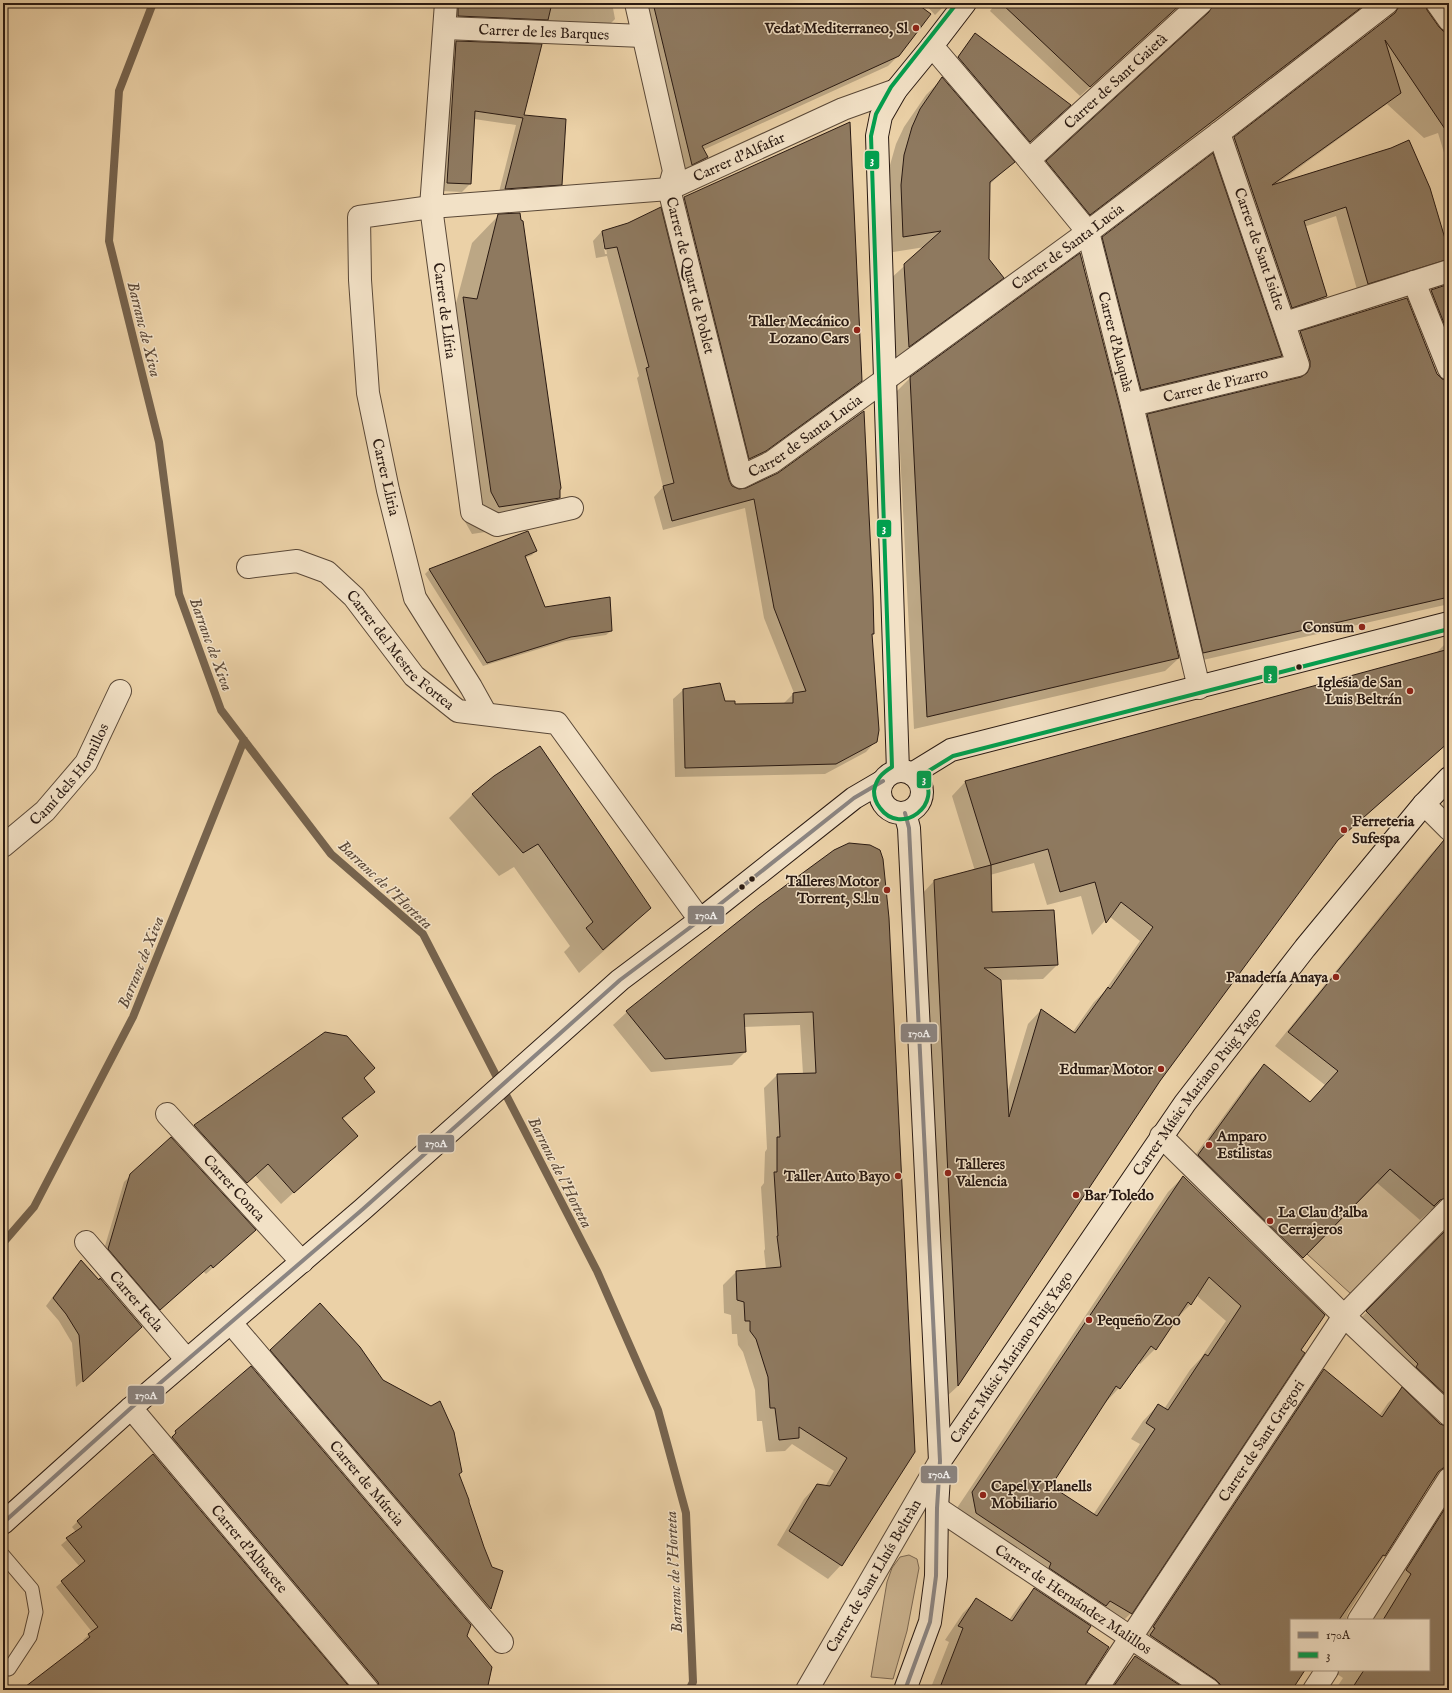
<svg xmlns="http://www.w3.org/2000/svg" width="1452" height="1693" viewBox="0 0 1452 1693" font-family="'IM FELL English',serif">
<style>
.green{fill:#cab28e;stroke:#7a6650}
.shadow{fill:#0003;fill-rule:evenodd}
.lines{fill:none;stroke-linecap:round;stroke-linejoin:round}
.stream{stroke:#76634d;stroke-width:8}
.building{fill:#8e795f;stroke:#2a1a12;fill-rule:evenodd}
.lane-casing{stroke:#5a4837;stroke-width:15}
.street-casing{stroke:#5a4837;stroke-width:24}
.secondary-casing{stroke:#2a1a12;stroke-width:24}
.lane{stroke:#f2e1c6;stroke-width:13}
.street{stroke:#f2e1c6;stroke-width:22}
.secondary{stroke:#f2e1c6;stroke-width:22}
.bus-1-casing{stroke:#f2e1c6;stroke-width:7}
.bus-2-casing{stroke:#f2e1c6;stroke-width:7}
.bus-1{stroke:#8b8582;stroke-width:4}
.bus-2{stroke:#029f4e;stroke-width:4}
.poi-dot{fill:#8f2418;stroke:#f2e1c6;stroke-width:1.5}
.bus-dot{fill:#2a1a12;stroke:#f2e1c6;stroke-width:1.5}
.labels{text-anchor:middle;stroke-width:3;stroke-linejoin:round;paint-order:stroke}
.poi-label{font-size:15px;font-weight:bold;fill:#2a1a12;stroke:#f2e1c6;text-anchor:end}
.street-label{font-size:15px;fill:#2a1a12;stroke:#f2e1c6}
.water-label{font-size:16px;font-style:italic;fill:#5d4a39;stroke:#f2e1c6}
.line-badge{stroke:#f2e1c6;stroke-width:1.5}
.badge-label{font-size:11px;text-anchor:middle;font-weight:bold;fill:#fff}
</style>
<rect width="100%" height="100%" fill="#ebd1a7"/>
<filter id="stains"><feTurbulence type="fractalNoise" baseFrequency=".005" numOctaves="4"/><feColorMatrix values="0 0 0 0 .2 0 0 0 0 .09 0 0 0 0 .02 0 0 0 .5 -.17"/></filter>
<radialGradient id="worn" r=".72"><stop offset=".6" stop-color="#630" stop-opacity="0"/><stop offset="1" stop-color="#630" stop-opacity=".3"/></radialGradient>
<path class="green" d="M1390 1169 1436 1208 1351 1294 1307 1254Z
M909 1555 917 1559 919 1568 907 1631 893 1679 871 1677 887 1582 892 1568 900 1557Z"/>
<path class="shadow" d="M449 3H612L615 19 605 29 449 25Z
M642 3H915L898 56 888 66 703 150 707 157 697 167 683 173Z
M924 3H947L935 15Z
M996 3H1182L1080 96 990 11Z
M1199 3H1368L1080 224 1037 172 1204 17V10Z
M1385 3H1424L1438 28 1444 32 1449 33V161L1446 159 1438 133 1424 138 1387 104 1275 185 1392 149 1449 255V259L1440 268 1358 293 1336 216 1304 227 1326 296 1317 306 1282 317 1225 148 1234 138 1389 18 1390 12Z
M456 42 523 116 561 184 553 192 498 196 516 125 474 119 470 184 462 192 440 191 448 50Z
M968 44 1064 111 1023 148 952 64Z
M942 79 1013 162 989 185 988 259 1002 278 986 294 893 362 888 281 925 247 887 253 888 172 896 144 904 127 926 95Z
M684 198 861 381 847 394 751 465 736 472 671 211Z
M499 215 559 497 532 525 472 534 464 520 437 326 455 307 472 243Z
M628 224 728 480 732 487 739 490 746 489 873 633 871 635 876 741 866 752 825 774 675 777 673 699 683 690 734 705 783 704 794 693 764 618 745 508 663 530 654 497 663 487 637 378 639 376 607 256 596 258 593 241 602 231ZM602 236H604L607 254H605Z
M1103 238 1281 356 1272 364 1133 398 1094 246Z
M1449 285V369L1422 300 1431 291Z
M1406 299 1437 375 1441 380 1449 382V604L1194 662 1138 425 1148 415 1301 378V371L1291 342 1300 332Z
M910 378 1119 408 1178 659 1165 671 914 729 897 391Z
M527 532 536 551 532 555 525 558 544 608 611 631 606 635 565 641 483 666 425 574 429 570Z
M1447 642 1449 649V742L1334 844 1159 1080 958 1386 945 1398 921 895 934 881 975 871 952 796 965 782 1435 654ZM1034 863 1047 905 1081 896 1092 935 1109 916 1140 941 1104 992 1094 1002 1072 1033 1041 1010 1028 1024 1007 1094 1000 980 1043 979 1057 965 991 913 990 875Z
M473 794 650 908 626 931 579 973 564 952 570 946 514 867 499 876 449 818Z
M1443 841 1449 847V1690H1335L1343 1678 1331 1670H1429V1620H1370L1442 1482 1435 1480 1432 1481 1348 1613 1346 1620H1291V1670H1304L1291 1690H1197L1140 1641 1310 1384 1324 1370 1379 1416 1388 1403 1402 1389 1440 1425 1448 1428 1444 1420 1353 1326 1444 1233 1448 1226V1220L1438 1210H1431L1420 1220 1376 1182 1289 1271 1185 1169 1251 1079 1264 1065 1309 1103 1325 1085 1275 1046 1430 855Z
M882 859 841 1565 828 1579 777 1545 804 1499 817 1485 825 1487 834 1471 792 1444 785 1451 766 1452 762 1421H757L755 1390 743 1352 738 1345 737 1334H732L731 1315 724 1313 723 1285 736 1272 766 1269 764 1251 765 1249 761 1187 764 1183 765 1152 767 1149 764 1088 777 1075 803 1074 800 1025 744 1027 745 1052 732 1065 651 1072 613 1025 627 1012 760 906Z
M325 1033 374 1091 342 1120 356 1136 281 1204 255 1175 234 1194 183 1138 195 1126Z
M131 1175 255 1230 206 1274 203 1271 153 1316 102 1256 124 1182Z
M1183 1177 1323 1315 1131 1613 1115 1629 957 1508 1168 1192ZM1196 1295 1226 1321 1201 1358 1190 1370 1164 1409 1158 1405 1143 1421 1131 1439 1140 1444 1093 1515 1050 1486 1104 1404 1119 1388 1138 1363 1140 1364 1155 1349 1175 1320 1191 1304Z
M81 1261 134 1334 76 1387 72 1343 59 1321 46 1306 74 1268Z
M271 1351 382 1381 458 1474 491 1567 502 1571 490 1608 483 1615 264 1358Z
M176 1432 466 1637 487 1689 488 1690H373L170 1438Z
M78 1521 350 1690H23L85 1642 83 1640 92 1632 56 1587 80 1567 61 1545 76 1532 72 1527Z
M1035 1590 1085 1632 1084 1683 1083 1690H930L949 1642 945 1640 963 1613 977 1599 1009 1620 1021 1603Z
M1130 1662 1131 1663 1185 1690H1107L1116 1676Z"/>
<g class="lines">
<path class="stream" d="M153 3 119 91 109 241 159 442 179 594 221 710 331 854 423 934 597 1271 658 1410 686 1513 693 1682 689 1690
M3 1243 34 1207 133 1017 244 740"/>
</g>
<path class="building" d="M458 3H552L548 20 458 16Z
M653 3H916L931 14 899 56 702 146 708 157 692 165Z
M1001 3H1182L1090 87Z
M1213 3H1367L1090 215 1046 161 1209 12Z
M1399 3H1425L1427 10 1439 27 1443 31 1449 32V135L1385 40 1401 93 1272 185 1391 148 1409 140 1430 188 1449 252V259L1368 284 1346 207 1304 221 1327 296 1292 308 1234 137 1395 13 1398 8Z
M975 33 1071 105 1030 142 958 57Z
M456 41 542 44 524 115 566 119 562 185 505 189 523 118 475 111 471 184 447 183Z
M942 77 1015 162 990 182 989 259 1004 278 909 347 904 264 941 231 903 237 901 185 904 155 912 127 920 109Z
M850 122 862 381 766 451 749 459 684 197Z
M1213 153 1282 356 1141 390 1102 237Z
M661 207 729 480 732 486 739 489 746 488 778 473 864 411 873 596 874 634H872L879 730 877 742 836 764 685 768 683 689 720 683 725 701H735V704L793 703V693L806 691 774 608 754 499 672 521 663 486 674 483 646 368 649 367 617 247 605 249 602 231 628 223Z
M520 213 521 220 523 221 561 488 560 490V498L499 507 491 492 463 297 477 299 498 214Z
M1080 253 1120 408 1179 658 927 717 910 377Z
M1449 284V336L1431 290Z
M1407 298 1437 374 1442 379 1449 381V597L1203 653 1147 414 1301 377 1307 373 1310 367V361L1300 331Z
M528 531 537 551 525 556 545 607 610 597 612 631 571 637 487 663 429 569Z
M1449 649V742L1338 840 1160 1081 958 1386 934 880 991 865 992 912 1054 910 1058 965 984 968 1001 980 1009 1117 1041 1009 1075 1033 1108 987 1110 989 1153 927 1121 902 1106 923 1095 882 1060 892 1048 849 991 865 965 781Z
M540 746 651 908 603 950 586 928 593 922 538 844 523 853 472 794 494 776Z
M1444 840 1449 841V1197L1440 1200 1434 1206 1390 1169 1303 1258 1198 1155 1264 1064 1310 1102 1338 1071 1288 1032Z
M849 843 870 845 880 850 883 859 889 918 915 1452 842 1566 789 1531 817 1484 830 1486 847 1458 799 1427V1438L779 1440 775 1408H770L768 1377 756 1339 750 1331V1321H745L744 1302 737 1300 736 1271 781 1267 777 1236H778L774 1172H777V1137H780L777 1074 816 1073 813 1012 744 1014 746 1052 665 1059 626 1011 759 905 834 850Z
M325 1032 347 1036 375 1068 364 1078 375 1092 342 1118 358 1136 294 1193 268 1164 247 1183 194 1125Z
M171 1137 256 1230 213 1268 211 1265 160 1310 108 1249 130 1174Z
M1183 1176 1325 1315 1301 1350 1305 1353 1132 1614 1110 1601 1106 1606 1049 1568 1051 1563 976 1513 972 1492ZM1209 1277 1241 1306 1208 1356 1205 1354 1168 1410 1158 1404 1146 1423 1155 1429 1097 1516 1051 1486 1116 1386 1120 1389 1151 1346 1156 1350 1188 1302 1191 1305Z
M1449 1227V1398L1416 1367 1418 1364 1366 1311Z
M81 1260 99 1280 100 1278 142 1327 83 1382 79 1335 66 1314 53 1298Z
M320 1303 360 1347 383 1380 431 1406 440 1401 454 1432 462 1472 459 1474 469 1500V1502L484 1547 492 1567 503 1571 491 1609 270 1350Z
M251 1366 471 1625 467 1636 492 1667 487 1690H380L378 1682 172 1437 176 1433 175 1431Z
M1324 1369 1382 1417 1402 1387 1440 1424 1449 1427V1467L1443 1468 1438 1472 1385 1556 1383 1555 1339 1620H1291V1670H1305L1292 1690H1221L1220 1684 1216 1680 1150 1635 1155 1628 1153 1627Z
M153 1454 352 1690H21L90 1637 88 1634 98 1627 61 1581 85 1561 66 1538 82 1527 77 1521Z
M1449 1502V1690H1351L1364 1670H1429V1620H1383L1411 1574 1406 1570Z
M1034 1588 1091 1626 1087 1632 1109 1647 1086 1683 1084 1690H939L963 1628 958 1626 976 1598 1012 1621Z
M1135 1656 1187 1690H1111Z"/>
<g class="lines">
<g class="lane-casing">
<path id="lane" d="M3 1555 32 1589 36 1612 30 1637 9 1669"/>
</g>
<g class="street-casing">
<g id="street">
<path id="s1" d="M446 3 431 207 472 512 497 525 572 508"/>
<path id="s2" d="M636 3 674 171 669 189 741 477 772 462 1088 232 1219 133 1387 3"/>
<path d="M1437 3 1449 20"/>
<path id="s3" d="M445 28 643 36"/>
<path id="s4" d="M932 46 1029 160 1088 232 1132 405 1199 688"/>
<path id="s5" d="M1029 160 1201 3"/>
<path d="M1414 282 1449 369"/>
<path d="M1285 323 1449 271"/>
<path id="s6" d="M1132 405 1298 365 1219 133"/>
<path id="s7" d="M248 567 297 561 327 572 354 597 414 676 458 711 557 723 700 920"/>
<path id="s8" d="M486 714 471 687 415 598 388 490 368 393 360 280 359 217 431 207 669 189 843 109 896 90"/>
<path d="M1424 804 1449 829"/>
<path id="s9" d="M3 846 45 811 86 763 120 691"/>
<path id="s10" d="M167 1114 302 1262"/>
<path d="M1161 1136 1344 1316 1449 1415"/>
<path id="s11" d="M86 1242 187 1360"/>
<path id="s12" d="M231 1323 502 1642"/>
<path id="s13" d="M131 1408 368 1690"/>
<path id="s14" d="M937 1508 1209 1690"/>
<path d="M1359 1620 1449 1479"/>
<path id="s15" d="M807 1690 940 1461"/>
<path id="s16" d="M1096 1690 1344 1316 1449 1209"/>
<path d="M1314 1690 1327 1670"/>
</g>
</g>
<g class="secondary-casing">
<g id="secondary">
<circle cx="901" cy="792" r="21"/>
<path d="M898 771 877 136 881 116 896 90 932 46 965 3"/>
<path d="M912 774 951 750 1449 623"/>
<path id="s17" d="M940 1461 1185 1103 1305 948 1424 804 1449 778"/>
<path d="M3 1523 131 1408 363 1209 620 980 700 920 854 798 883 781"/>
<path d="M905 1690 930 1622 936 1576 937 1508 940 1461 909 828 905 813"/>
</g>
</g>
<use href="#lane" class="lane"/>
<use href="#street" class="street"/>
<use href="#secondary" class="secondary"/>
<g class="bus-1-casing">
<path id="bus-1" d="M905 813 909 828 940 1461 937 1508 936 1576 930 1622 905 1690
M3 1523 131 1408 363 1209 620 980 700 920 854 798 883 781"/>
</g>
<g class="bus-2-casing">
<path id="bus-2" d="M957 3 891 87 876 114 871 136 892 767C882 773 876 779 874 791 874 797 876 803 880 808 901 837 945 804 922 775L953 756 1449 629"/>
</g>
<use href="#bus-1" class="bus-1"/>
<use href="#bus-2" class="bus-2"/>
</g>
<g class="poi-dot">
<circle cx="916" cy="28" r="4"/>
<circle cx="857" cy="330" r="4"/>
<circle cx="1362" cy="627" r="4"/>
<circle cx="1410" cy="691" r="4"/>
<circle cx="1344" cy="830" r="4"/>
<circle cx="887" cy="890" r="4"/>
<circle cx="1336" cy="977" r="4"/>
<circle cx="1161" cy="1069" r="4"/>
<circle cx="1209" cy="1145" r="4"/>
<circle cx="948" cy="1173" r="4"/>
<circle cx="898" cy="1176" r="4"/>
<circle cx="1076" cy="1195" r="4"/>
<circle cx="1270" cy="1221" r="4"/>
<circle cx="1089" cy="1320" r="4"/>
<circle cx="983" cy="1495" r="4"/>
</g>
<g class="bus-dot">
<circle cx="1299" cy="667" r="3.5"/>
<circle cx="752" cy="879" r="3.5"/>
<circle cx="742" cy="887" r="3.5"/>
</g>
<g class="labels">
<g class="poi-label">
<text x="908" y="33">Vedat Mediterraneo, Sl</text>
<text x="849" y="326">Taller Mecánico<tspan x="849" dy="17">Lozano Cars</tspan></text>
<text x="1354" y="632">Consum</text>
<text x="1402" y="687">Iglesia de San<tspan x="1402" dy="17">Luis Beltrán</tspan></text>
<text x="1352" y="826" text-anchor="start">Ferreteria<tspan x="1352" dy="17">Sufespa</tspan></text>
<text x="879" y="886">Talleres Motor<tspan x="879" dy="17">Torrent, S.l.u</tspan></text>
<text x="1328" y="982">Panadería Anaya</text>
<text x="1153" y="1074">Edumar Motor</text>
<text x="1217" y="1141" text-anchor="start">Amparo<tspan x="1217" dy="17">Estilistas</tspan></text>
<text x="956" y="1169" text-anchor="start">Talleres<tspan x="956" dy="17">Valencia</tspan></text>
<text x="890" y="1181">Taller Auto Bayo</text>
<text x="1084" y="1200" text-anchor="start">Bar Toledo</text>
<text x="1278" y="1217" text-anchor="start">La Clau d'alba<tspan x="1278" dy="17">Cerrajeros</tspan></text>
<text x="1097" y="1325" text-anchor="start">Pequeño Zoo</text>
<text x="991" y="1491" text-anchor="start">Capel Y Planells<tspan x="991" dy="17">Mobiliario</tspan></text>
</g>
<g class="street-label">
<text dy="5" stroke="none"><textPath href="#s3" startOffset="99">Carrer de les Barques</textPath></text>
<text dy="5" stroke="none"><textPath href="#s5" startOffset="117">Carrer de Sant Gaietà</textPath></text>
<text dy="5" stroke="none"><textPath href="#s8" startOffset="911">Carrer d'Alfafar</textPath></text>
<text dy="5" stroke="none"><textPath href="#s2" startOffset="888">Carrer de Santa Lucia</textPath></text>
<text transform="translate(1260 249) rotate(71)" y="5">Carrer de Sant Isidre</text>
<text dy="5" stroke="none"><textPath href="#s2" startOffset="280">Carrer de Quart de Poblet</textPath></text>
<text dy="5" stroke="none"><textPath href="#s1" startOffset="309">Carrer de Llíria</textPath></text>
<text dy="5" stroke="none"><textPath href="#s4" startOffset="356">Carrer d'Alaquàs</textPath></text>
<text dy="5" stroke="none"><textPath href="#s6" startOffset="86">Carrer de Pizarro</textPath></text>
<text dy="5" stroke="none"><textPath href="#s2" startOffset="564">Carrer de Santa Lucia</textPath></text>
<text transform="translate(386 477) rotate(77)" y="5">Carrer Lliria</text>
<text dy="5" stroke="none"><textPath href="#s7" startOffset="189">Carrer del Mestre Fortea</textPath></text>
<text dy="5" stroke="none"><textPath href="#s9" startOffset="99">Camí dels Hornillos</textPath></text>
<text dy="5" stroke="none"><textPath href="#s17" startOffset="450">Carrer Músic Mariano Puig Yago</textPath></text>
<text dy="5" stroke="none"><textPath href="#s10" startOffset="100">Carrer Conca</textPath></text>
<text dy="5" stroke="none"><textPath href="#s11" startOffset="78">Carrer Iecla</textPath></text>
<text dy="5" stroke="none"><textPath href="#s17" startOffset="126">Carrer Músic Mariano Puig Yago</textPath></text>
<text dy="5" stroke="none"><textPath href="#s16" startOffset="299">Carrer de Sant Gregori</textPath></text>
<text dy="5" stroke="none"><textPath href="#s12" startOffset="210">Carrer de Múrcia</textPath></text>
<text dy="5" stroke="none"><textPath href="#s13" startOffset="184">Carrer d'Albacete</textPath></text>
<text dy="5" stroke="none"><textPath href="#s15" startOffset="132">Carrer de Sant Lluís Beltràn</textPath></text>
<text dy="5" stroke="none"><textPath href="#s14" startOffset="164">Carrer de Hernández Malillos</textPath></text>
</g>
<g class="water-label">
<text transform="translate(145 329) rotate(76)" y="6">Barranc de Xiva</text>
<text transform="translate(212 644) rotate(70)" y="6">Barranc de Xiva</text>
<text transform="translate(386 884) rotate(43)" y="6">Barranc de l'Horteta</text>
<text transform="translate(140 962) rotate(-68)" y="6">Barranc de Xiva</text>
<text transform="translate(561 1172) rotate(63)" y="6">Barranc de l'Horteta</text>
<text transform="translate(673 1572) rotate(-93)" y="6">Barranc de l'Horteta</text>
</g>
</g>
<g class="line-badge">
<rect x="864" y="150" width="16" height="20" rx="4" fill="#029f4e"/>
<rect x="876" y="519" width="16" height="19" rx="4" fill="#029f4e"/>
<rect x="1263" y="665" width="15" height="19" rx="4" fill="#029f4e"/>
<rect x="916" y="770" width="16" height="19" rx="4" fill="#029f4e"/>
<rect x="687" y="905" width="38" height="20" rx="4" fill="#8b8582"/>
<rect x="900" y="1023" width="38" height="20" rx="4" fill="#8b8582"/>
<rect x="417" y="1134" width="38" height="19" rx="4" fill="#8b8582"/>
<rect x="127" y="1385" width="38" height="20" rx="4" fill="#8b8582"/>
<rect x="920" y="1465" width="38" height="19" rx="4" fill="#8b8582"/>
</g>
<g class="badge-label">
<text x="872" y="164">3</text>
<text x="884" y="532">3</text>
<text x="1270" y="679">3</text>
<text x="924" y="783">3</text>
<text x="706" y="919">170A</text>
<text x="919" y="1037">170A</text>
<text x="436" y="1147">170A</text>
<text x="146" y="1399">170A</text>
<text x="939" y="1478">170A</text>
</g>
<rect width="1452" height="1693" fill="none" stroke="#ebd1a7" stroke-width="16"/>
<rect x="4" y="4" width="1444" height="1685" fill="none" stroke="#2a1a12" stroke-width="2"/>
<rect x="8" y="8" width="1436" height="1677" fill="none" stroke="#2a1a12"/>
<rect x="1290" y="1619" width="140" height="52" fill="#f2e1c6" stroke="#a2917e"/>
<rect x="1298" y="1632" width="20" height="6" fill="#8b8582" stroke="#a2917e"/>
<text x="1326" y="1639" font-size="12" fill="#2a1a12">170A</text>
<rect x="1298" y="1652" width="20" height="6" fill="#029f4e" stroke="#a2917e"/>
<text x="1326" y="1659" font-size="12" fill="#2a1a12">3</text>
<rect width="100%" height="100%" filter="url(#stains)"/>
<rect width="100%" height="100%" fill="url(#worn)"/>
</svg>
